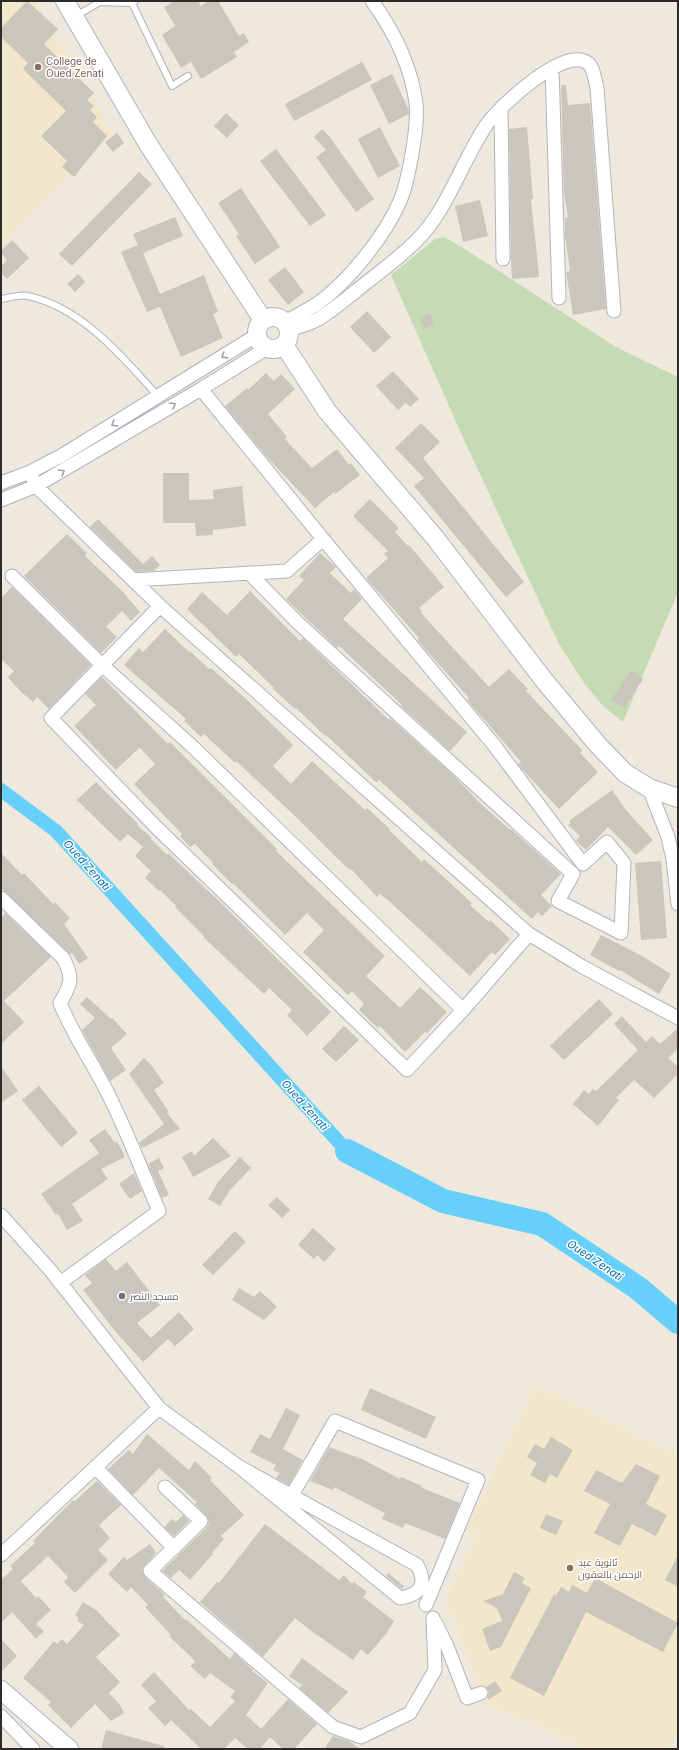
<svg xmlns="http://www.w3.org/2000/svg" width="679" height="1750" viewBox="0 0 679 1750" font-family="Inter,Cairo,sans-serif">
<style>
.education{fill:#f2e6cb}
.cemetery{fill:#c5dbb3}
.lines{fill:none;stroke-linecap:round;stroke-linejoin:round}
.canal{stroke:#67d0fa;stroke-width:14}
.river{stroke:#67d0fa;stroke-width:24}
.building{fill:#cac6bc}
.lane-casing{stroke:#b1b3c1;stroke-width:8}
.street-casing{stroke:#b1b3c1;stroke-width:15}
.secondary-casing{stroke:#b1b3c1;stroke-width:20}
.lane{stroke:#fff;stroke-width:6}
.street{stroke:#fff;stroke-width:13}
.secondary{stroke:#fff;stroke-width:18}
.oneway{stroke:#a0a0a0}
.education-dot{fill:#8d6e63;stroke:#fff;stroke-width:1.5}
.worship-dot{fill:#6b7280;stroke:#fff;stroke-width:1.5}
.labels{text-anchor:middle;stroke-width:3;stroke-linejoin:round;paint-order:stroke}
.education-label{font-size:10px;fill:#785e54;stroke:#fff;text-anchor:start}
.worship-label{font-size:10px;fill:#5b616d;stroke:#fff;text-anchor:start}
.water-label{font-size:11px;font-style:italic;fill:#006dac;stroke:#fff}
</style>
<rect width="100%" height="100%" fill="#efe8dd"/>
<path class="education" d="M1 1H36L113 133 1 246Z
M535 1386 678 1454V1730L669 1749H588L484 1702 446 1600 477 1536 466 1530Z"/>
<path class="cemetery" d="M444 237 465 249 616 347 678 377V592L623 722 603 706 584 683 559 644 465 442 391 275 435 239Z"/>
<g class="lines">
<path class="canal" d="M1 790 56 831 347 1151"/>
<path class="river" d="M347 1151 443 1201 542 1224 638 1288 678 1322"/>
</g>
<path class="building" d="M27 1 58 29 44 44 94 93 87 100 94 106 90 110 97 117 93 122 107 136 74 177 62 167 67 161 41 136 66 111 23 69 28 63 1 37V28Z
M174 1H198L201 6 208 1H218L239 36 244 33 249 42 234 52 237 57 201 79 191 62 181 68 162 35 175 26 164 7Z
M362 62 372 80 294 121 285 104Z
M392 74 408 108 409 114 389 124 370 85Z
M561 85H566L568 105 590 103 606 309 573 315 566 272 570 271 565 236V218L568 217 564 194Z
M226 113 239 125 227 138 214 126Z
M380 127 400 166 378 178 358 139Z
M527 127 533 199H531L539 277 512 279 511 261 509 129Z
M322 129 329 136 374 199 356 212 316 157 326 150 314 137Z
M117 133 124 143 113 152 105 142Z
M276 149 326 215 310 226 260 161Z
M139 172 152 184 72 266 59 254Z
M241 188 280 247 255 264 236 236 239 234 218 203Z
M480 200 488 236 463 242 455 206Z
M175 217 183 236 143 253 160 294 204 275 218 312 213 314 223 338 181 357 160 307 147 312 121 252 138 245 133 234Z
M12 240 29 258 7 279 1 273V266L7 260 1 253V251Z
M285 267 304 292 288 305 268 280Z
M78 274 85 282 75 292 67 284Z
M367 311 391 337 374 353 350 327Z
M430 313 434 325 424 329 420 317Z
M393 371 419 399 410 407 406 403 398 410 376 386Z
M266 373 274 381 281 374 295 389 268 414 287 437 285 439 312 468 337 449 349 465 351 463 360 475 335 494 334 492 315 508 265 455 225 406 247 388 248 390Z
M421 423 440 442 423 458 524 582 506 597 414 486 424 478 395 448Z
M163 473H189V500L214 499 213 490 242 486 246 526 213 530V535L196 536 195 523H163Z
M370 499 399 528 395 532 408 546 409 545 444 587 419 608 422 611 421 613 489 687 509 669 528 689 526 691 582 750 580 753 598 772 559 809 521 768 518 764 521 762 467 700 469 698 417 640 419 638 366 578 388 558 384 554 388 551 353 516Z
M98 519 143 564 152 556 160 565 154 571 136 572 90 527Z
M67 534 87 553 85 556 122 591 140 612 131 621 122 611 106 627 117 637 101 653 24 576Z
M320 553 336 567 330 573 351 593 354 589 362 599 343 619 467 732 450 751 401 706 402 705 339 646 337 648 286 599 304 580 299 576Z
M12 587 91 665 49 709 37 697 33 702 20 691 8 677 14 671 1 659V598Z
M250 591 300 641 303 638 389 720 390 718 453 775 481 804 510 830 511 829 561 874 541 895 552 906 542 916 538 912 532 919 379 780 377 783 326 735 325 736 296 708 295 709 273 689 274 688 239 654 236 657 187 609 202 592 227 615Z
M165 629 189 652 190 651 209 669 211 668 245 698 293 745 273 766 291 784 312 761 365 810 367 808 390 829 389 830 422 862 424 859 472 903 470 905 489 922 490 920 510 939 495 955 492 952 470 976 389 901 380 894 377 897 351 869 350 870 337 858 295 816 236 761 235 763 204 734 201 737 184 721 186 719 124 665 139 648 143 652Z
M631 670 643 679 624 708 611 700Z
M102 677 168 744 170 742 277 849 276 851 385 956 366 976 400 1008 420 987 447 1012 427 1033 425 1032 405 1052 380 1026 378 1028 359 1010 364 1004 352 991 348 995 303 952 324 930 307 913 285 935 233 883 232 884 212 864 213 863 195 844 190 847 180 836 182 834 134 784 155 764 141 749 139 748 116 770 74 726 96 705 85 694Z
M96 782 138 824 137 825 152 838 151 839 167 855 168 853 221 903 331 1012 307 1036 287 1015 292 1010 269 988 264 994 203 937 204 936 175 907 176 906 160 890 159 891 145 878 151 871 135 856 143 847 128 834 120 842 77 800Z
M612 790 625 809 653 840 636 855 608 827 586 850 576 841 580 836 568 825 571 823 569 821Z
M1 853 22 875 24 873 53 904 55 902 70 918 64 924 88 958 79 964 72 953 70 954 1 888Z
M661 861 667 938 641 940 635 863Z
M5 913 51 957 4 1001 24 1022 1 1044V918Z
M601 935 642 956 671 974 659 994 620 970 619 971 590 955Z
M87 997 111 1019 112 1018 127 1034 111 1048 126 1070 110 1081 82 1030 95 1018 80 1004Z
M599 999 613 1014 564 1060 550 1046Z
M622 1016 646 1042 652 1036 660 1044 678 1028V1049L668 1058 678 1067V1074L654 1098 634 1080 616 1098 619 1100 598 1126 573 1104 584 1090 589 1094 593 1089 596 1091 638 1050 614 1024Z
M344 1026 359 1040 336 1062 322 1049Z
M144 1058 152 1066 164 1083 154 1090 169 1112 167 1113 180 1129 142 1148 139 1143 164 1124 129 1074Z
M1 1066 18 1091 1 1103Z
M39 1086 78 1133 61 1147 22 1100Z
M105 1129 115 1143 117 1141 125 1157 101 1169 108 1179 72 1204 83 1221 67 1230 58 1214 56 1215 41 1194 99 1153 89 1140Z
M213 1138 231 1156 193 1177 182 1157 192 1151 194 1156Z
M240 1157 251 1168 230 1190 220 1206 208 1199 217 1184V1183Z
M159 1158 164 1168 158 1171 169 1195 162 1198 148 1164Z
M134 1173 142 1191 130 1199 119 1184Z
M277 1197 290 1210 282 1218 268 1205Z
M313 1228 336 1249 324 1262 317 1255 314 1259 298 1245Z
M235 1231 246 1242 213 1275 202 1265Z
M106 1259 116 1271 127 1262 160 1305 137 1323 151 1338 179 1312 194 1329 175 1346 168 1339 143 1362 115 1331 83 1290 92 1283 85 1275Z
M239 1288 254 1297 260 1291 277 1307 264 1320 232 1300Z
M370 1388 436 1417 426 1439 361 1410Z
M286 1408 300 1415 283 1449 303 1460 289 1485 276 1478 280 1473 273 1470 276 1465 250 1452 260 1434 270 1439Z
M147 1434 189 1470 195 1461 212 1478 210 1480 244 1515 221 1536 224 1539 212 1553 213 1554 190 1580 179 1570 171 1578 162 1571 207 1527 209 1523 207 1516 195 1504 197 1502 159 1468 133 1495 108 1469 129 1450 133 1454Z
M551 1437 573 1450 557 1478 550 1474 545 1483 530 1475 537 1463 527 1457 535 1444 544 1449Z
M329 1447 364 1460 400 1479 401 1477 422 1486V1488L460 1503 445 1539 405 1523 403 1528 382 1519 385 1513 334 1487 333 1490 310 1481Z
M636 1464 660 1476 646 1504 667 1515 656 1536 632 1524 620 1546 594 1533 610 1504 584 1491 596 1470 622 1483Z
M97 1481 121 1505 99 1525 110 1538 98 1550 108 1560 75 1593 64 1582 68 1577 48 1556 21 1581 36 1598 38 1596 51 1610 36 1624 44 1631 36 1639 12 1612 1 1623V1580L13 1569 10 1566 35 1543 33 1541 73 1500 75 1501Z
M546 1514 563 1521 556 1535 540 1528Z
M183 1515 189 1521 174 1536 164 1527 172 1519 176 1522Z
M265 1524 339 1580 344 1575 352 1584 354 1582 367 1592 363 1597 394 1621 386 1634 368 1655 361 1649 353 1660 310 1630 295 1618 263 1657 200 1602 217 1582 219 1583Z
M150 1544 156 1553 142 1569 145 1577 165 1595 163 1597 185 1620 186 1619 230 1659 234 1653 253 1670 252 1671 268 1683 246 1715 261 1729 288 1699 317 1724 294 1749H283L270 1737 260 1749H248L235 1738 224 1749H201L171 1720 165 1726 148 1708 156 1701 141 1685 154 1672 189 1710 191 1709 210 1727 235 1701 230 1697 235 1691 210 1673 205 1679 190 1666 195 1662 191 1657 169 1636 171 1635 145 1607 148 1605 131 1587 127 1592 108 1574 124 1557 127 1560Z
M678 1555V1587L665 1580Z
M514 1572 525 1578 522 1583 531 1588 501 1647 490 1651 482 1629 502 1621 497 1608 483 1601 503 1594Z
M388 1573 404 1586 402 1589 386 1576Z
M595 1578 678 1623 663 1652 586 1612 544 1696 510 1678 554 1594 556 1596 561 1587 569 1592 572 1585 587 1593Z
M83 1602 96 1610 120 1635 96 1657 120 1682 109 1693 120 1705 124 1713 111 1721 95 1704 71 1728 48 1705 51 1702 23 1678 54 1641 57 1644 62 1639 67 1644 84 1625 77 1621 79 1618 75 1615Z
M1 1639 17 1656 1 1672Z
M302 1658 348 1692 328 1713 299 1688 302 1685 289 1676Z
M495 1681 502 1691 488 1700 489 1691 486 1687Z
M106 1730 164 1746V1749H101Z
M333 1736 349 1741 360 1749H324Z"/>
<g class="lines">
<g class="lane-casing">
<path id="lane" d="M132 3 172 86 188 76
M76 16 100 2 132 3 135 1
M1 299C9 298 20 294 28 296 83 308 122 357 159 397"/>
</g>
<g class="street-casing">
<path id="street" d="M552 68 559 298
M501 108 503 259
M285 322C296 316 307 310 317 304 348 282 385 236 400 201 407 185 410 165 413 148 415 134 418 117 416 103 411 66 393 30 372 1
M290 330C300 326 314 323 323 316 338 306 352 294 366 283 383 269 402 256 417 240 447 211 463 159 487 124 500 106 565 45 588 63 594 68 595 81 597 88L614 311
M201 389 323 539 494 745 583 864 607 842 624 863 621 933 558 901 573 874 298 623 249 573
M30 472 36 486 160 606 529 934 583 967 678 1018
M1 483 30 472 61 456 257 335
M1 500 36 486 201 389 267 348
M12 576 102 665 194 748 463 1010
M133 580 287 571 323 539
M160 606 51 718 155 826 407 1070 463 1010 529 934
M649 788 668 837 673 859 678 904
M1 898 63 958C74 978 71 985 60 1003 74 1038 97 1069 113 1104 130 1139 144 1176 159 1211L60 1283
M1 1215 51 1271 159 1408 238 1466 400 1598C420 1595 428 1584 417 1565L238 1466
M95 1467 174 1548
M165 1487 201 1521 150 1571 333 1727 361 1737 410 1713 435 1670 433 1618
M292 1495 335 1421 478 1480 426 1605
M1 1555 159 1408
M435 1622 447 1646 467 1698 481 1693
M1 1716 33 1749"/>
</g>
<g class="secondary-casing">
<path id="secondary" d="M65 1 148 144 263 320
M257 333a16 16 0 1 1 32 0a16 16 0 1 1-32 0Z
M284 345 327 411 436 539 543 679 598 745 625 773 649 788 678 798
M1 1690 69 1749"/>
</g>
<use href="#lane" class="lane"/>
<use href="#street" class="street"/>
<use href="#secondary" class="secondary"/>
</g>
<defs><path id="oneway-chevron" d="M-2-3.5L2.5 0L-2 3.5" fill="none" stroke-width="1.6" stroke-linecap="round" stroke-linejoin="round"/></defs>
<g class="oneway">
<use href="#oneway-chevron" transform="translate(224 356) rotate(148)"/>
<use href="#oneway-chevron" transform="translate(173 405) rotate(-31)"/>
<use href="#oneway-chevron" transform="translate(114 424) rotate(149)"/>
<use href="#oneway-chevron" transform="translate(62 472) rotate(-30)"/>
</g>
<g class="education-dot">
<circle cx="38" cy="67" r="4"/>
<circle cx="570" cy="1568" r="4"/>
</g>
<circle class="worship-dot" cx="122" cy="1296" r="4"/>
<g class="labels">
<g class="education-label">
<text x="46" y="65">College de<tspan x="46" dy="12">Oued Zenati</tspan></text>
<text x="578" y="1566">ثانوية عبد<tspan x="578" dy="12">الرحمن بالعقون</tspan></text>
</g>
<g class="worship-label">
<text x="130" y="1300">مسجد النصر</text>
</g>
<g class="water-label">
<text transform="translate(87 865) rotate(48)" y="4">Oued Zenati</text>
<text transform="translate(305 1105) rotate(48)" y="4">Oued Zenati</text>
<text transform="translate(595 1260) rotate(34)" y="4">Oued Zenati</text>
</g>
</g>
<rect width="679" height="1750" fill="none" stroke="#2c2c2c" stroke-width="4"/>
</svg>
